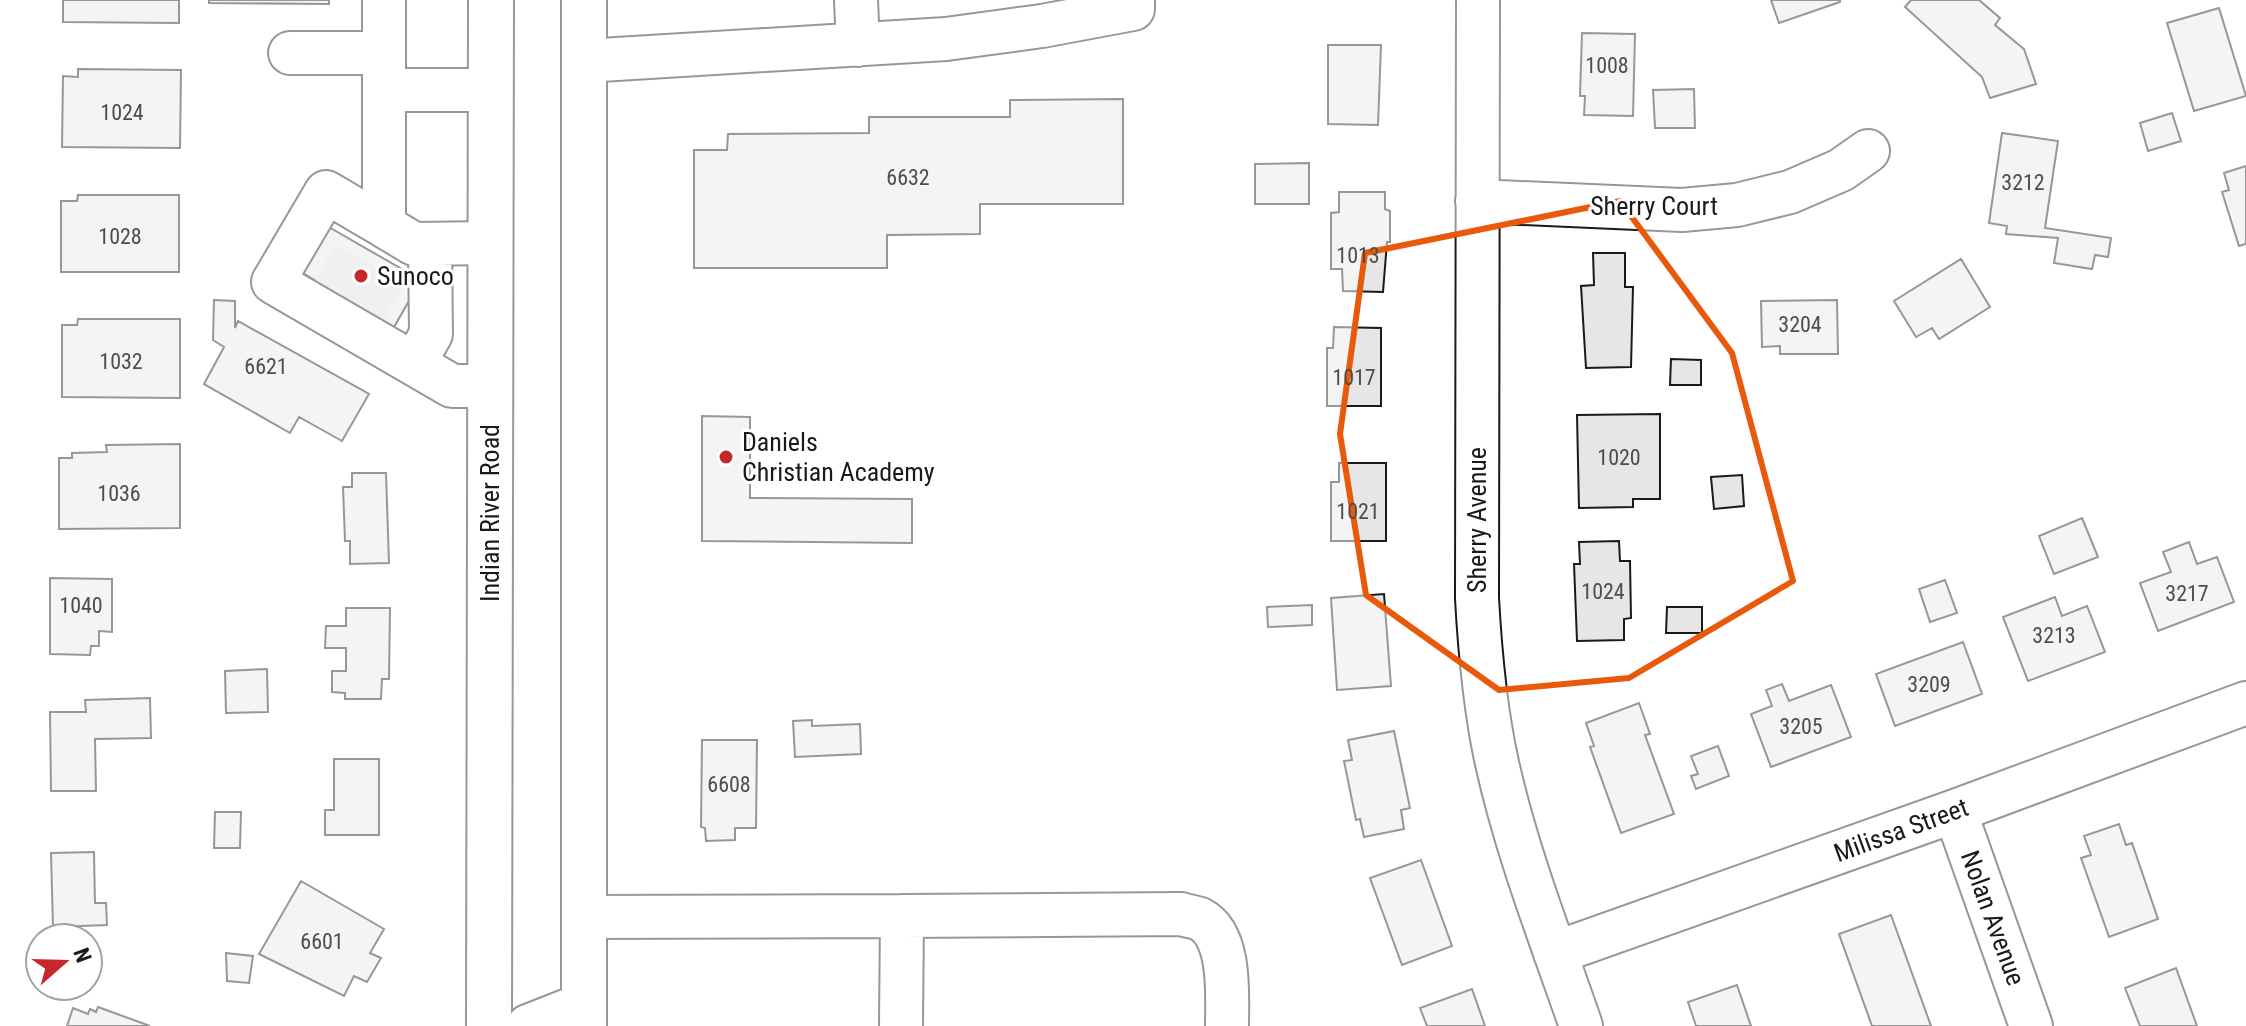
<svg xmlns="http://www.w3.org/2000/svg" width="2246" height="1026" viewBox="0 0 2246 1026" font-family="'Roboto Condensed',sans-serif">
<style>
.building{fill:#e6e6e6;stroke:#1a1a1a;stroke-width:2}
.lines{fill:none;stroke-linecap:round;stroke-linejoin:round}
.minor-tunnel{stroke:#ddd;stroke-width:42;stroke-dasharray:42 21;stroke-linecap:butt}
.minor-casing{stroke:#1a1a1a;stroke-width:46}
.major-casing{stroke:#1a1a1a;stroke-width:48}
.minor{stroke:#fff;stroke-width:42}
.major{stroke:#fff;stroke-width:44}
.marked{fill:none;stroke:#e8590c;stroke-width:6;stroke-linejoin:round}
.poi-dot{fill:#c62828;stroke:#fff;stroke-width:3}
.labels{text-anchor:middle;stroke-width:6;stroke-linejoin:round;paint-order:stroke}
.number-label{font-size:22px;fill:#4d4d4d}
.street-label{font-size:26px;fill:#1a1a1a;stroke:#fff}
.poi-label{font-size:26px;fill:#1a1a1a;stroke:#fff;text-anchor:start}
</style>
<rect width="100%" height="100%" fill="#fff"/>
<path class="building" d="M63 0H179V23L63 22Z
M209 0H329V4L209 3Z
M1771 0H1840V2L1779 23Z
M1911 0H1979L2000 18 1995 25 2024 49 2036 84 1990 98 1982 77 1905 7Z
M2219 8 2246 96 2194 111 2167 23Z
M1582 33 1635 34 1633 116 1584 115 1585 96H1580Z
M1328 45H1381L1378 125 1328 124Z
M78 69 181 70 180 148 62 147 63 76 78 77Z
M1694 89 1695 128H1655L1653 90Z
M1123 99V204H980V234L887 235V268H694V150H727L728 134 869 133V117H1010V100Z
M2172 113 2181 141 2148 151 2140 123Z
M2002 133 2058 141 2045 228 2111 238 2108 257 2095 255 2092 269 2054 263 2058 238 2006 234 2007 226 1989 223Z
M1309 163V204H1255V164Z
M2246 166V244L2239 246 2222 192 2229 190 2224 173Z
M1339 192H1385V209L1390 211V242H1387L1383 292 1343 291 1342 269H1331V213L1339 212Z
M78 195H179V272H61V201H77Z
M327 226 421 280 394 327 301 272Z
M1593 253H1625V287H1633L1631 367 1586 368 1581 286 1594 285Z
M1961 259 1990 307 1939 339 1932 328 1916 337 1894 301Z
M214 300 235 301V328L238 321 369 394 342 441 299 417 290 433 204 384 224 347 213 340Z
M1837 300 1838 354H1780V346L1762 347 1761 301Z
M78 319H180V398L62 397V325H77Z
M1334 327 1381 328V406H1327V348H1333Z
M1671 359 1701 360V385H1670Z
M1660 414V499H1633V507L1579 508 1577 415Z
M702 416 750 417V498L912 499V543L702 541Z
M180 444V528L59 529V458H72V453L107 452 106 445Z
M1339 463H1386V541H1331V482H1339Z
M352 473H386L389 563 350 564V541H345L343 487H352Z
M1742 475 1744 506 1714 509 1711 477Z
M2082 518 2098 557 2054 574 2039 536Z
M1619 541 1620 561H1630L1631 618 1624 619V640L1577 641 1574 564H1580L1579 542Z
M2189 542 2197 564 2217 557 2234 602 2158 631 2140 583 2171 572 2163 552Z
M50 578 112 579V632L99 631V646H91L90 655 50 654Z
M1945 580 1957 613 1930 622 1919 589Z
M1384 594 1391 686 1337 690 1331 598Z
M2055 597 2062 616 2087 606 2105 652 2028 681 2003 617Z
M1312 605V625L1268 627 1267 607Z
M1667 607H1702V633H1666Z
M346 608H390L389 679H382L381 699H345V693L332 692V671H346V648H325L326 626H346Z
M1963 642 1982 694 1895 726 1876 674Z
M267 669 268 712 226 713 225 671Z
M1782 684 1789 701 1831 685 1851 737 1771 767 1751 714 1772 706 1766 690Z
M150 698 151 738 95 739 96 791H51L50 712H86L85 700Z
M1639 703 1650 734 1645 735 1674 814 1621 833 1590 747 1594 746 1586 723Z
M812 720V726L860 724 861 754 795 757 793 721Z
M1394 731 1410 808 1401 810 1404 829 1364 837 1360 819 1356 820 1344 761 1352 760 1348 740Z
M702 740H757L756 828H735V840L706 841 705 828 701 827Z
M1718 746 1729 776 1696 789 1691 776 1698 774 1691 756Z
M334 759H379V835H325V810H334Z
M215 812H241L240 848H214Z
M2119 824 2126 845 2132 843 2158 919 2109 937 2081 858 2091 855 2084 836Z
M94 852 95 903H106L107 925 53 927 51 853Z
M1421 860 1452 946 1402 965 1370 878Z
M301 881 384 929 370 953 381 958 367 982 354 976 344 996 259 954Z
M1891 915 1931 1026H1872L1839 934Z
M226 953 253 956 249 983 227 981Z
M2176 968 2197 1026H2140L2125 988Z
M1737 985 1751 1026H1696L1688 1002Z
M1472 989 1485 1026H1427L1420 1008Z
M98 1007 150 1026H67L73 1008 88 1014 90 1009 96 1012Z"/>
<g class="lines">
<path class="minor-tunnel" d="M333 291 359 244
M365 310 392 263"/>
<g class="minor-casing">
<path id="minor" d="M384 0V226L414 244 491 243
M856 0 858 45
M1478 0 1477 598C1480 653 1485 709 1497 763 1517 853 1551 939 1581 1026
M290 53H384
M584 61 946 39 1042 26 1133 9V0
M384 90H491
M1477 201 1682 210 1737 205 1790 192 1841 170 1868 151
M384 226 326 192 273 282 452 386H490
M414 364 431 334 430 244
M1955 811 2031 1026
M902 916 1181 914C1187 916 1195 917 1200 919 1232 936 1227 996 1227 1026
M584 917 902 916 901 1026
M1555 953 1955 811 2246 703
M528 1026 584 1004"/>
</g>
<g class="major-casing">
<path id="major" d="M489 1026 491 0
M584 1026V0"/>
</g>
<use href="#minor" class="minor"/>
<use href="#major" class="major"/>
</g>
<path d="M0 0H2246V1026H0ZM1620 201 1732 353 1793 581 1629 678 1499 690 1366 595 1340 434 1365 253Z" fill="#fff" fill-opacity=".55" fill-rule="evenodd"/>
<path class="marked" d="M1620 201 1732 353 1793 581 1629 678 1499 690 1366 595 1340 434 1365 253Z"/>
<g class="poi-dot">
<circle cx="361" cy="276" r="8"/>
<circle cx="726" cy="457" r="8"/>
</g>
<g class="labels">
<g class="number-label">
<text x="1607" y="73">1008</text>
<text x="122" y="120">1024</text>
<text x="908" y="185">6632</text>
<text x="2023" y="190">3212</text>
<text x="120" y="244">1028</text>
<text x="1358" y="263">1013</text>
<text x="1800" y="332">3204</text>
<text x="121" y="369">1032</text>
<text x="266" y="374">6621</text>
<text x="1354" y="385">1017</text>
<text x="1619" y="465">1020</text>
<text x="119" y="501">1036</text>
<text x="1358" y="519">1021</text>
<text x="1603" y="599">1024</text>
<text x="2187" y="601">3217</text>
<text x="81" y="613">1040</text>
<text x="2054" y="643">3213</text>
<text x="1929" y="692">3209</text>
<text x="1801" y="734">3205</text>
<text x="729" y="792">6608</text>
<text x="322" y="949">6601</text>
</g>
<g class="street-label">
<text x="1654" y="215">Sherry Court</text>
<text transform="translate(490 513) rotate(-90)" y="9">Indian River Road</text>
<text transform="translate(1477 520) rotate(-90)" y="9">Sherry Avenue</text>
<text transform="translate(1901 830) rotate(-20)" y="9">Milissa Street</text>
<text transform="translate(1993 918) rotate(70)" y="9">Nolan Avenue</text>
</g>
<g class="poi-label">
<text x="377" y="285">Sunoco</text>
<text x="742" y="451">Daniels<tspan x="742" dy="30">Christian Academy</tspan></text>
</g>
</g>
<g transform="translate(64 962) rotate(70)"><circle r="38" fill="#ffffff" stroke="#a3a3a3" stroke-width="2"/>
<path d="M0-6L14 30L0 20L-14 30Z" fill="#c62828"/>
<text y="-12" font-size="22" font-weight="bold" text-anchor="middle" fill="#1a1a1a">N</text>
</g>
</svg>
